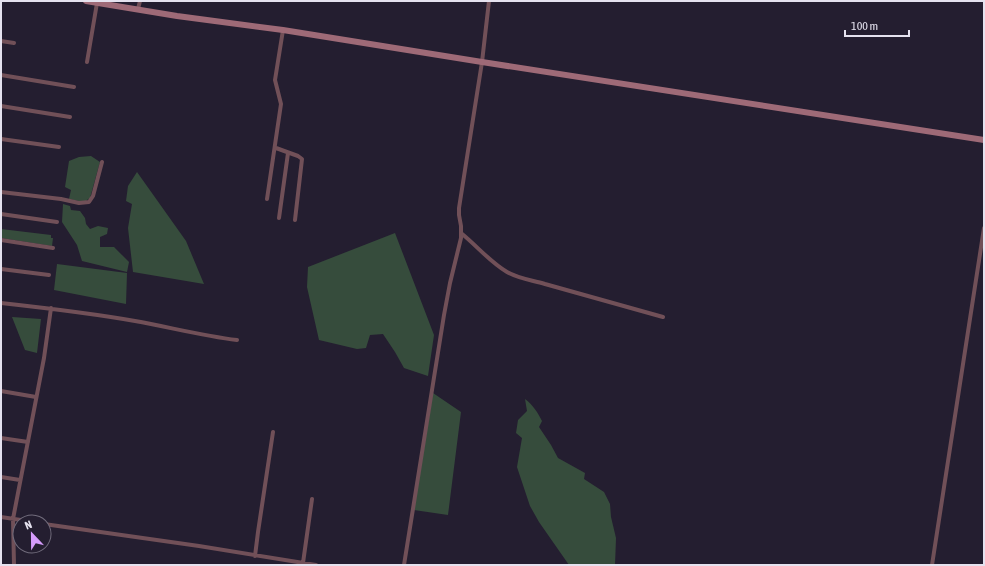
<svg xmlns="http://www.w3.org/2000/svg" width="985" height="566" viewBox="0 0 985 566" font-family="'Asap Condensed',sans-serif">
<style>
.green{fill:#364c3c}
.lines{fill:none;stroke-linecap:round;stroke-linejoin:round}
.street{stroke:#715058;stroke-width:4}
.secondary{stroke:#9e6a77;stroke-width:6}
</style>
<rect width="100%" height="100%" fill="#241e30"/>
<path class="green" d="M91 156 100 162 90 198 84 202 69 199 71 190 65 187 69 161 79 157Z
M137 172 186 241 204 284 133 272 128 228 132 204 126 201 128 186Z
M63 204 70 206 71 210 80 211 85 218 86 224 90 229 98 226 108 228 107 234 100 237V247H114L129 262 127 272 82 261 77 245 62 222Z
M1 229 51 235V238H53L52 246 1 238Z
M395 233 434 335 428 376 404 368 395 352 383 334 370 335 366 348 357 349 319 340 307 287 308 267Z
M57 264 127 273 126 304 54 290Z
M12 317 41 319 37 353 25 350Z
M433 393 461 412 448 515 414 510Z
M525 399C533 405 538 413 542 421L539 427 551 445 558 458 585 473 584 479 604 492 610 504 611 517 616 538 615 565H569L539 522 530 506 517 467 522 438 516 433 518 420 527 411Z"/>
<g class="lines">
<path class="street" d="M138 9 140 1
M1 41 14 43
M87 62 97 3
M1 75 74 87
M1 106 70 117
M1 139 59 147
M276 148 298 156 302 159 295 220
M1 192 61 199 79 203 89 202 93 196 102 162
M267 199 281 104 275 80 283 30
M1 214 57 222
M279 218 288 153
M461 233C477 246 490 262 507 272 519 279 532 280 545 284 584 295 623 306 663 317
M1 240 53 248
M1 269 49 275
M1 303C46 308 90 313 135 321 169 327 203 336 237 340
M1 391 36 397
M1 438 28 442
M1 477 20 480
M1 517 34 522
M44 524 199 546 316 565
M255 556 258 532 273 432
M303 563 312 499
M14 565 13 519 44 358 51 308
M404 565 444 315 450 283 461 238V226L459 215V208L482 62 489 1
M932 565 984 228"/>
<path class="secondary" d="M86 1 177 16 283 30 482 62 984 140"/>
</g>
<rect width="985" height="566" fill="none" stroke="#e5e2ef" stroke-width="4"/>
<g transform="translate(32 534) rotate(338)"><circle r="19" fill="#241e30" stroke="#716c7c"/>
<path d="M0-3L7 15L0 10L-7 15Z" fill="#d59cfb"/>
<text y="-6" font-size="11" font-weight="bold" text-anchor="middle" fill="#e5e2ef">N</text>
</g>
<path d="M845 30v6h64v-6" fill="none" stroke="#e5e2ef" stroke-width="2"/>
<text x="851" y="30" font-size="12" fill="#e5e2ef" stroke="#241e30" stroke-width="3" paint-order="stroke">100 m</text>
</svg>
